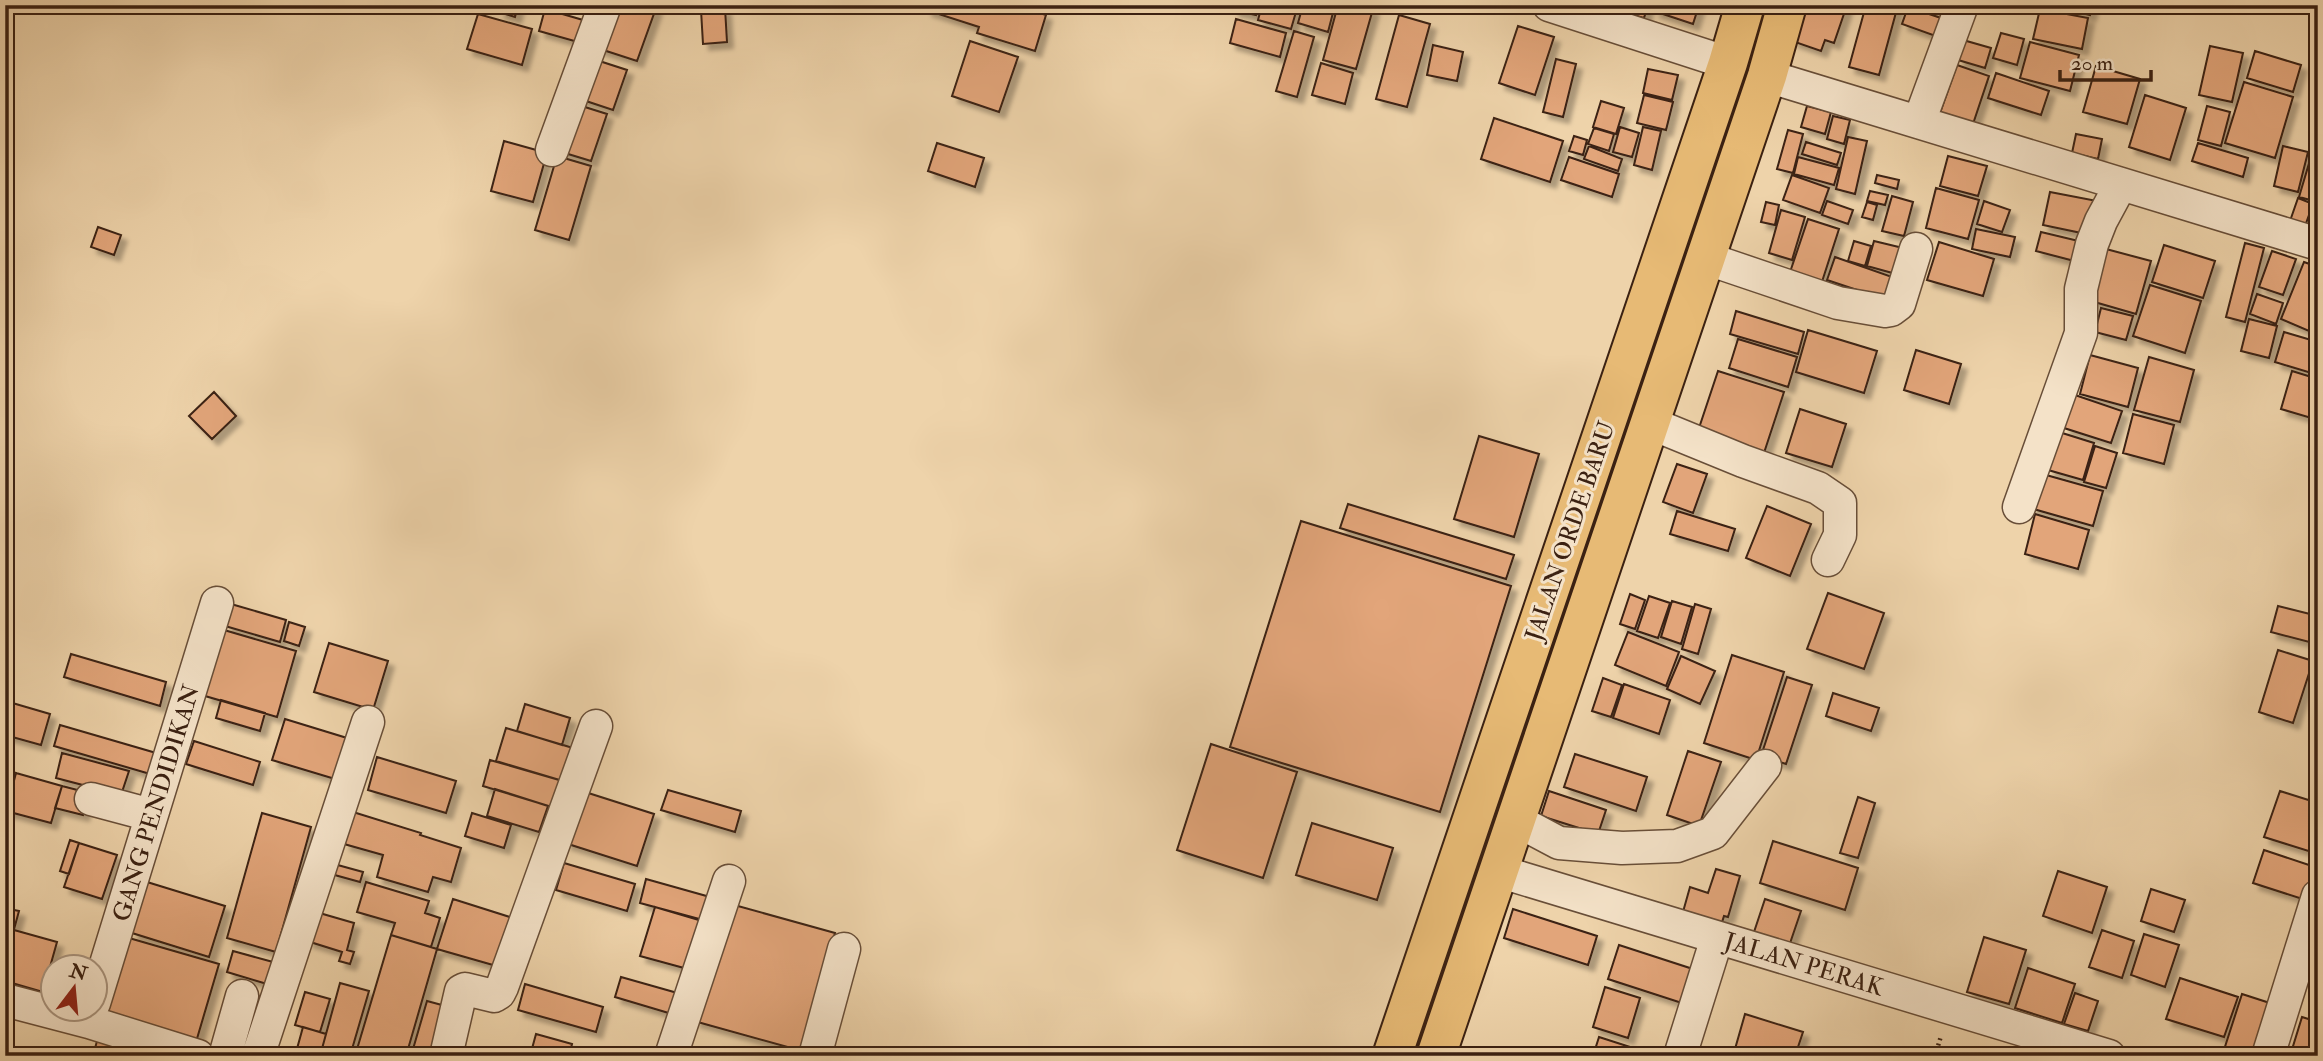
<svg xmlns="http://www.w3.org/2000/svg" width="2323" height="1061" viewBox="0 0 2323 1061" font-family="'IM FELL Double Pica',serif">
<style>
.building{fill:#e2a57a;stroke:#3b2112;stroke-width:2;filter:url(#shadow)}
.lines{fill:none;stroke-linecap:round;stroke-linejoin:round}
.minor-casing{stroke:#684e38;stroke-width:35}
.major-casing{stroke:#3b2112;stroke-width:42}
.path{stroke:#3b2112;stroke-width:4.5;stroke-dasharray:2 3.5;stroke-linecap:butt}
.minor{stroke:#f4e2c8;stroke-width:32}
.major{stroke:#e7ba75;stroke-width:38}
.labels{text-anchor:middle;stroke-width:6;stroke-linejoin:round;paint-order:stroke}
.street-label{font-size:24px;fill:#3b2112;stroke:#f4e2c8}
</style>
<defs>
<filter id="shadow"><feDropShadow dx="6" dy="6" stdDeviation="2" flood-color="#0004"/></filter>
</defs>
<rect width="100%" height="100%" fill="#eed3aa"/>
<filter id="stains"><feTurbulence type="fractalNoise" baseFrequency=".00286" numOctaves="4"/><feColorMatrix values="0 0 0 0 .2 0 0 0 0 .09 0 0 0 0 .02 0 0 0 .5 -.17"/></filter>
<radialGradient id="worn" r=".72"><stop offset=".6" stop-color="#630" stop-opacity="0"/><stop offset="1" stop-color="#630" stop-opacity=".3"/></radialGradient>
<path class="building" d="M501 5H518L515 17 499 12Z
M608 5H649L656 8 637 61 594 47Z
M928 5H1016L1046 15 1035 51 977 33 979 27 926 10Z
M1234 5H1259L1256 15 1233 10Z
M1262 5H1298L1291 29 1258 20Z
M1303 5H1335L1328 32 1298 23Z
M1338 5H1359L1373 9 1356 69 1323 60Z
M1612 5H1648L1644 18 1611 9Z
M1656 5H1699L1693 24 1654 11Z
M1804 5H1847L1834 43 1825 40 1821 51 1792 41Z
M1866 5H1898L1879 75 1849 67Z
M1914 5H1957L1952 18Z
M2048 5H2092L2090 15Z
M1908 7 1950 21 1944 39 1902 24Z
M725 8 727 42 703 44 701 10Z
M545 9 590 22 585 44 539 31Z
M2040 9 2088 18 2082 49 2033 39Z
M478 14 532 29 522 65 467 49Z
M1399 15 1430 24 1407 107 1376 99Z
M1236 19 1286 33 1280 57 1230 43Z
M1518 26 1554 37 1535 95 1499 83Z
M1294 31 1314 37 1297 97 1276 91Z
M2001 33 2024 39 2017 65 1993 58Z
M1963 40 1991 48 1985 68 1958 60Z
M970 41 1018 57 999 112 952 96Z
M2030 42 2079 55 2070 91 2020 78Z
M1433 45 1463 52 1457 81 1427 75Z
M2210 46 2243 53 2232 102 2199 95Z
M2255 51 2301 65 2293 92 2247 78Z
M587 57 627 70 613 110 574 97Z
M1556 59 1576 64 1563 117 1543 112Z
M1321 63 1353 73 1345 104 1312 95Z
M1957 65 1989 76 1973 124 1940 113Z
M2096 66 2140 79 2127 124 2083 112Z
M1648 69 1678 75 1672 100 1643 93Z
M1996 73 2049 91 2041 115 1988 98Z
M2244 82 2293 97 2275 158 2225 143Z
M1644 95 1673 102 1666 130 1637 123Z
M2145 95 2186 108 2170 160 2129 147Z
M1601 101 1624 108 1616 134 1593 127Z
M569 102 607 114 591 161 555 150Z
M1807 106 1831 112 1825 134 1801 127Z
M2207 106 2230 112 2221 146 2198 140Z
M1833 116 1850 120 1844 144 1827 139Z
M1494 118 1563 141 1550 182 1481 159Z
M1620 127 1639 133 1632 157 1613 152Z
M1643 127 1661 131 1652 170 1634 165Z
M1594 128 1614 134 1609 151 1588 144Z
M1788 130 1803 134 1793 173 1777 169Z
M2318 133V202L2299 197Z
M2076 134 2102 139 2098 159 2072 153Z
M1574 136 1587 140 1583 155 1569 151Z
M1848 137 1867 141 1855 194 1836 189Z
M504 141 547 153 533 202 491 191Z
M1806 142 1841 153 1837 165 1802 154Z
M937 143 984 158 975 187 928 171Z
M2198 143 2248 158 2243 177 2192 161Z
M1589 146 1622 159 1618 171 1584 159Z
M2283 146 2308 152 2298 192 2274 186Z
M557 156 591 166 569 240 535 230Z
M1948 156 1987 166 1978 196 1940 186Z
M1569 157 1619 174 1612 197 1561 180Z
M1798 157 1839 168 1834 185 1794 174Z
M1792 175 1829 188 1820 213 1783 200Z
M1877 175 1899 180 1897 189 1875 183Z
M1936 188 1979 200 1968 239 1926 228Z
M1870 191 1888 195 1885 205 1867 201Z
M2050 192 2097 201 2091 235 2043 225Z
M1892 196 1913 202 1904 236 1882 231Z
M2298 198 2313 204 2305 226 2290 221Z
M1827 201 1853 210 1848 224 1822 215Z
M1984 201 2010 210 2002 232 1977 224Z
M1766 202 1779 205 1775 225 1761 222Z
M1867 202 1877 205 1873 220 1862 217Z
M1781 210 1805 217 1792 260 1769 253Z
M1808 219 1839 229 1819 291 1787 281Z
M98 227 121 235 114 255 91 247Z
M1976 229 2015 237 2010 257 1972 249Z
M2041 232 2087 243 2082 263 2036 251Z
M1854 241 1871 246 1865 266 1848 261Z
M1874 241 1903 248 1896 274 1867 266Z
M1939 242 1994 259 1983 296 1927 280Z
M2245 243 2264 248 2245 322 2226 317Z
M2164 245 2215 261 2203 298 2152 282Z
M2106 249 2151 261 2136 314 2091 301Z
M2272 251 2296 259 2283 295 2259 287Z
M1835 257 1895 278 1887 300 1827 280Z
M2304 262 2318 267V311L2309 331 2281 319Z
M2150 285 2201 301 2185 353 2133 336Z
M2257 294 2283 303 2276 324 2250 314Z
M2101 308 2133 316 2126 340 2095 332Z
M1736 311 1804 332 1798 354 1730 334Z
M2249 319 2277 326 2269 358 2241 351Z
M1808 330 1877 351 1864 393 1796 372Z
M2284 332 2318 342V375L2275 362Z
M1738 339 1797 357 1788 387 1729 368Z
M1916 350 1961 364 1949 404 1904 390Z
M2090 355 2138 368 2128 407 2080 394Z
M2149 357 2194 370 2180 422 2134 410Z
M1718 371 1784 392 1762 459 1696 437Z
M2292 371 2318 379V420L2281 409Z
M214 392 236 416 212 439 189 416Z
M2075 395 2122 411 2111 443 2064 428Z
M1800 409 1846 424 1832 467 1786 453Z
M2133 414 2174 425 2164 464 2123 453Z
M2059 432 2094 443 2083 480 2048 470Z
M1479 436 1539 454 1514 537 1454 519Z
M2095 446 2117 453 2106 488 2084 482Z
M1677 464 1707 474 1693 513 1663 502Z
M2039 473 2103 491 2093 526 2030 508Z
M1348 504 1514 555 1506 579 1340 528Z
M1767 506 1811 524 1790 576 1746 558Z
M1677 511 1735 529 1728 551 1670 534Z
M2035 514 2089 530 2078 569 2025 554Z
M1301 521 1511 586 1440 812 1230 747Z
M1828 593 1884 613 1864 669 1807 649Z
M1630 594 1645 600 1635 629 1620 624Z
M1649 596 1670 603 1658 638 1637 631Z
M1672 601 1692 607 1681 644 1661 637Z
M231 604 286 620 280 642 225 626Z
M1695 604 1711 609 1698 654 1682 649Z
M2278 606 2318 616 2317 644 2271 632Z
M289 622 305 627 299 646 284 641Z
M224 630 296 651 277 717 205 696Z
M1628 632 1679 652 1666 686 1615 665Z
M329 643 388 661 373 710 314 692Z
M2278 650 2313 661 2293 723 2259 712Z
M71 654 166 682 160 706 64 677Z
M1732 655 1784 672 1756 760 1704 743Z
M1681 656 1715 671 1700 704 1667 689Z
M1787 677 1812 685 1786 764 1761 756Z
M1603 678 1622 685 1611 717 1592 711Z
M1624 684 1670 700 1659 734 1613 718Z
M1833 693 1879 708 1871 731 1826 716Z
M221 700 265 713 260 731 216 718Z
M9 702 50 714 41 745 5 735V715Z
M525 704 570 718 562 745 517 731Z
M285 719 347 738 335 779 272 760Z
M60 725 163 755 157 776 54 746Z
M506 728 583 751 573 784 496 761Z
M194 741 260 762 253 785 186 764Z
M1211 744 1297 772 1263 878 1177 850Z
M1688 751 1721 762 1699 826 1667 815Z
M62 753 129 771 121 795 56 778Z
M1575 754 1647 777 1636 811 1564 787Z
M377 757 456 781 446 813 368 790Z
M490 760 573 784 565 811 483 786Z
M5 770 16 773 6 811 5 810Z
M16 773 62 786 51 823 6 811Z
M62 786 89 793 83 815 55 808Z
M495 789 548 806 539 832 487 816Z
M668 790 741 811 735 832 661 810Z
M582 791 654 814 637 866 565 843Z
M1549 791 1606 810 1598 834 1541 816Z
M2280 791 2318 803V854L2264 837Z
M1858 797 1875 803 1858 858 1840 853Z
M353 812 421 833 420 835 461 848 451 882 433 877 428 892 377 877 383 855 344 844Z
M262 813 311 827 276 952 227 938Z
M472 813 511 825 504 848 465 836Z
M1312 823 1393 848 1377 900 1296 875Z
M70 840 79 843 69 874 60 871Z
M1773 841 1858 868 1845 910 1760 883Z
M79 843 117 855 102 899 64 887Z
M2264 850 2318 868V882L2312 902 2253 883Z
M564 863 635 884 627 911 556 890Z
M334 864 363 872 360 882 331 874Z
M1716 869 1740 876 1728 917 1724 916 1717 938 1679 926 1690 887 1708 893Z
M2058 871 2107 887 2092 933 2043 916Z
M646 879 710 897 703 920 640 903Z
M147 882 225 906 209 957 132 933Z
M366 882 429 901 425 913 440 918 431 947 391 935 395 923 357 912Z
M2151 889 2185 900 2174 932 2141 921Z
M453 899 516 919 500 967 437 949Z
M1765 899 1801 911 1787 952 1751 941Z
M727 903 835 933 802 1051 694 1021Z
M655 907 709 923 695 971 640 956Z
M5 908 19 911 5 962Z
M1513 909 1597 936 1588 965 1504 938Z
M316 912 354 923 347 950 354 952 350 964 339 961 342 952 307 941Z
M14 930 57 942 43 992 5 981V962Z
M2102 930 2134 941 2122 978 2089 967Z
M2144 934 2179 945 2165 987 2131 975Z
M391 935 437 949 406 1056H355Z
M1984 937 2026 950 2009 1004 1967 992Z
M129 938 219 964 196 1042 106 1016Z
M1619 945 1699 971 1688 1005 1608 979Z
M233 951 273 962 267 984 227 972Z
M2028 968 2075 984 2062 1023 2015 1008Z
M621 977 688 996 682 1017 615 997Z
M2180 978 2238 997 2224 1037 2166 1019Z
M340 983 369 991 350 1056H320Z
M525 984 603 1007 596 1032 518 1010Z
M1605 987 1640 998 1628 1038 1593 1027Z
M305 992 330 999 320 1032 295 1025Z
M2075 993 2098 1001 2088 1031 2064 1024Z
M2242 994 2279 1006 2263 1056H2222Z
M427 1001 453 1008 440 1056H411Z
M1745 1014 1803 1032 1795 1056H1733Z
M2302 1017 2318 1022V1056H2290Z
M303 1027 326 1034 320 1056H295Z
M536 1034 572 1044 569 1056H530Z
M1599 1037 1658 1056H1593Z
M97 1041 148 1056H93Z"/>
<g class="lines">
<g class="minor-casing">
<path id="minor" d="M1549 5 1728 63
M1767 76 2318 244
M1919 122 1962 5
M552 150 605 5
M1705 258 1838 303 1885 311 1891 310 1899 304 1916 249
M1650 423 1743 461 1818 488 1840 503V535L1828 560
M2019 507 2081 333V289L2092 244 2101 221 2121 184
M91 799 151 815
M1516 820 1559 843 1622 848 1677 846 1713 833 1765 766
M1498 871 2109 1056
M5 1000 89 1022 198 1056
M94 1003 217 603
M225 1056 242 996
M258 1056 368 722
M446 1056 461 991 465 989 494 996 499 993 502 987 596 726
M671 1056 729 881
M815 1056 844 949
M1680 1056 1717 938
M2268 1056 2318 896"/>
</g>
<g class="major-casing">
<path id="major" d="M1392 1056 1728 63 1745 5
M1436 1056 1767 76 1787 5"/>
</g>
<path class="path" d="M1935 1056 1941 1036"/>
<use href="#minor" class="minor"/>
<use href="#major" class="major"/>
</g>
<g class="labels">
<g class="street-label">
<text transform="translate(1570 531) rotate(-71)" y="8">JALAN ORDE BARU</text>
<text transform="translate(156 803) rotate(-73)" y="8">GANG PENDIDIKAN</text>
<text transform="translate(1804 964) rotate(17)" y="8">JALAN PERAK</text>
</g>
</g>
<rect width="2323" height="1061" fill="none" stroke="#eed3aa" stroke-width="28"/>
<rect x="7" y="7" width="2309" height="1047" fill="none" stroke="#3b2112" stroke-width="3.5"/>
<rect x="14" y="14" width="2295" height="1033" fill="none" stroke="#3b2112" stroke-width="2"/>
<g transform="translate(74 988) rotate(16)"><circle r="33" fill="#f4e2c8" stroke="#aa957f" stroke-width="2"/>
<path d="M0-5L12 26L0 18L-12 26Z" fill="#8f2418"/>
<text y="-10" font-size="19" font-weight="bold" text-anchor="middle" fill="#3b2112">N</text>
</g>
<path d="M2060 70v10h91v-10" fill="none" stroke="#3b2112" stroke-width="3.5"/>
<text x="2071" y="70" font-size="21" fill="#3b2112" stroke="#f4e2c8" stroke-width="5" paint-order="stroke">20 m</text>
<rect width="100%" height="100%" filter="url(#stains)"/>
<rect width="100%" height="100%" fill="url(#worn)"/>
</svg>
